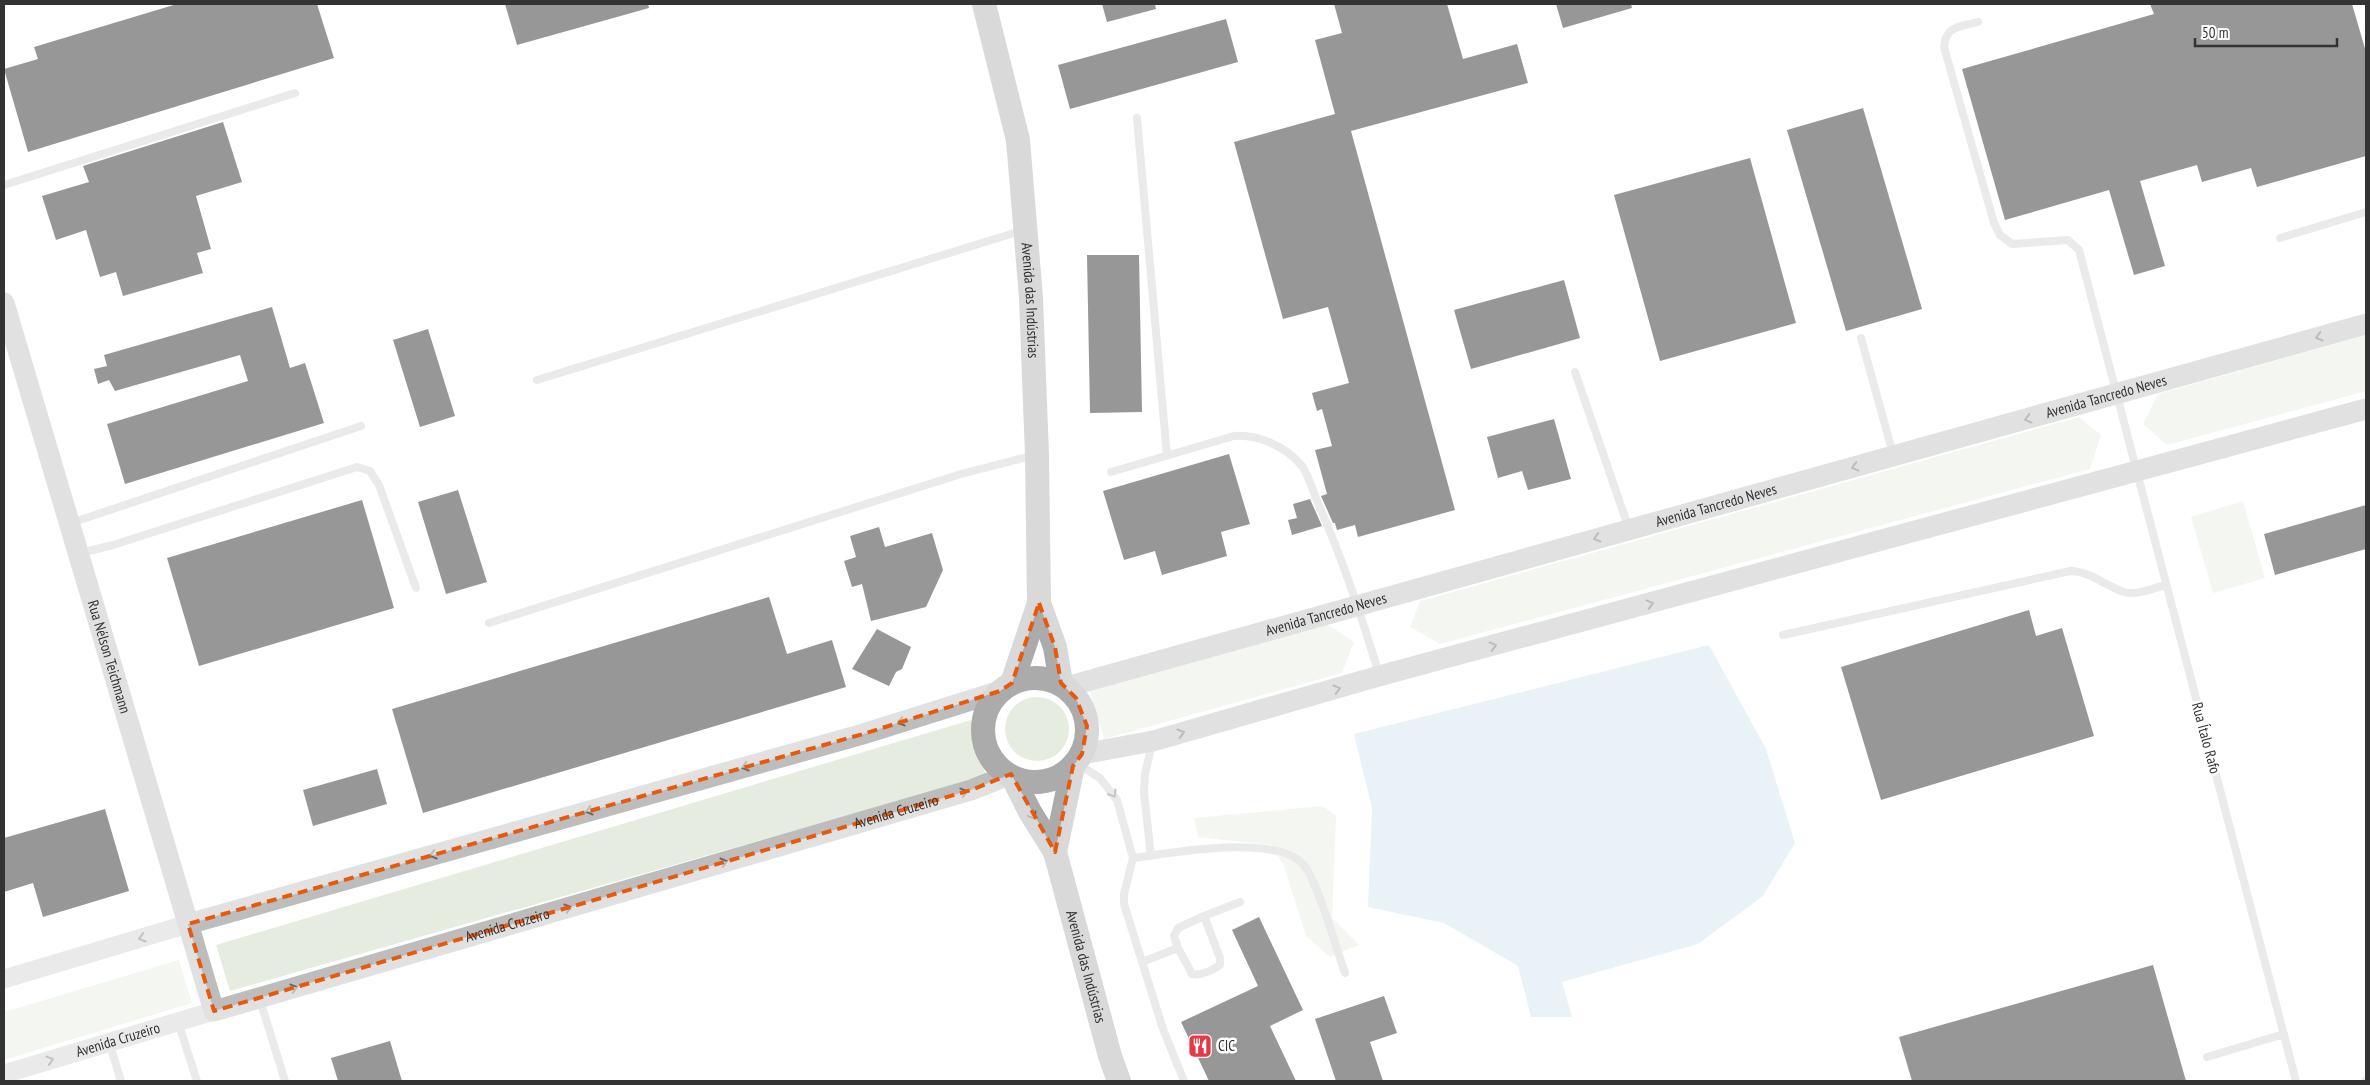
<svg xmlns="http://www.w3.org/2000/svg" width="2370" height="1085" viewBox="0 0 2370 1085" font-family="'PT Sans Narrow',sans-serif">
<style>
.green{fill:#e6ecdf}
.water{fill:#cfe2ee}
.building{fill:#1a1a1a}
.lines{fill:none;stroke-linecap:round;stroke-linejoin:round}
.service{stroke:#d0d0d0;stroke-width:8}
.tertiary{stroke:#d0d0d0;stroke-width:19}
.secondary{stroke:#bdbdbd;stroke-width:21}
.primary{stroke:#ababab;stroke-width:24}
.oneway{stroke:#6a6a6a}
.oneway2{stroke:#7a7a7a}
.oneway3{stroke:#636363}
.marked{fill:none;stroke:#e8590c;stroke-width:4;stroke-dasharray:10 6;stroke-linejoin:round}
.labels{text-anchor:middle;stroke-width:5;stroke-linejoin:round;paint-order:stroke}
.street-label{font-size:15px;fill:#333;stroke:#fff}
.poi-label{font-size:15px;fill:#333;stroke:#fff;text-anchor:start}
</style>
<rect width="100%" height="100%" fill="#fff"/>
<path class="green" d="M2366 335V391L2167 445 2143 424 2158 394Z
M2079 417 2101 435 2090 469 1440 644 1410 627 1420 601Z
M2243 501 2265 578 2213 593 2191 517Z
M1325 623 1354 642 1342 673 1104 739 1089 688Z
M1005 729a32 32 0 1 1 64 0a32 32 0 1 1-64 0Z
M971 720 986 776 230 991 216 945Z
M1323 806 1336 816 1332 918 1359 945 1330 957 1306 936 1284 866 1272 845 1198 837 1194 818Z
M179 960 192 1003 4 1060V1012Z"/>
<path class="water" d="M1709 645 1766 749 1795 843 1763 896 1698 944 1562 982 1572 1017H1531L1518 966 1444 923 1368 907 1372 808 1354 734Z"/>
<path class="building" d="M177 4H317L334 58 28 152 4 69 38 59 34 47Z
M505 4H648L649 8 517 45Z
M1102 4H1155L1156 9 1107 22Z
M1334 4H1447L1463 59 1517 44 1528 83 1351 131 1455 510 1358 537 1355 525 1337 530 1335 523H1333L1321 496 1327 494 1315 450 1332 446 1322 409 1317 411 1312 393 1349 383 1328 307 1283 319 1234 142 1335 114 1315 40 1342 33Z
M1556 4H1631L1632 8 1563 28Z
M2150 4H2352L2366 52V156L2257 187 2251 168 2202 182 2197 165 2140 181 2165 266 2134 275 2109 190 2005 220 1962 69 2154 14Z
M1226 19 1238 62 1070 109 1058 65Z
M1863 108 1922 309 1846 331 1787 130Z
M223 122 242 182 196 196 211 249 197 253 203 273 123 296 116 272 100 277 86 230 56 240 42 196 89 182 83 166Z
M1750 158 1796 323 1660 361 1614 195Z
M1087 255H1139L1142 412 1090 413Z
M1564 280 1580 338 1471 369 1454 310Z
M272 307 290 368 305 363 324 423 125 484 107 424 248 381 240 355 115 391 109 380 98 384 94 369 107 366 104 355Z
M428 329 455 416 420 427 393 340Z
M1554 419 1571 479 1528 490 1522 471 1498 478 1487 437Z
M1229 454 1250 524 1221 532 1227 556 1162 575 1155 551 1124 560 1103 491Z
M458 490 487 582 446 594 418 502Z
M1310 499 1322 526 1292 535 1288 520 1297 518 1293 504Z
M362 500 394 608 199 666 167 558Z
M2366 505V549L2275 575 2264 534Z
M879 527 885 547 932 533 943 570 926 607 871 621 862 584 852 587 844 561 856 557 850 536Z
M769 597 787 654 832 640 846 687 423 813 392 709Z
M2029 610 2036 636 2062 628 2094 736 1881 800 1841 667Z
M877 629 911 647 902 669 896 672 889 686 852 669Z
M377 769 387 804 313 826 303 790Z
M105 809 129 891 43 917 33 883 4 892V838Z
M1259 917 1303 1010 1270 1026 1296 1081H1209L1181 1022 1258 986 1232 930Z
M2153 965 2186 1081H1912L1899 1037Z
M1384 996 1397 1033 1370 1042 1383 1081H1336L1315 1019Z
M390 1041 402 1081H338L331 1058Z"/>
<g class="lines">
<path class="service" d="M1978 22C1960 27 1946 25 1944 47L1994 223 2000 235 2012 244 2068 240 2079 250 2296 1081
M1137 118 1167 456
M4 185 295 93
M2280 238 2366 212
M1861 338 1893 454
M1575 372 1629 529
M537 380 1024 230
M1111 472 1234 436C1258 434 1287 447 1302 466 1310 478 1314 495 1320 508 1344 562 1362 618 1379 674
M71 523 361 426
M80 553 113 545 357 467 370 471 379 485 416 588
M489 623 961 474 1035 455
M1783 635 2070 571C2090 571 2105 586 2124 592 2136 596 2153 588 2166 585
M1076 763 1100 778 1117 800 1133 858 1124 894V904L1163 1029 1184 1081
M1151 856 1144 793 1145 774 1152 744
M1133 858C1172 853 1272 834 1302 863 1316 876 1337 951 1345 973
M1178 948 1174 936 1178 928 1204 916
M1142 962 1178 948 1192 974C1201 976 1213 970 1220 965V958L1204 916 1240 902
M260 1000 285 1081
M178 1022 197 1081
M109 1042 121 1081
M2207 1057 2284 1034
M2365 1081H2366"/>
<g class="tertiary">
<path d="M4 979 188 924"/>
<path id="s1" d="M4 1074 214 1011"/>
</g>
<g class="secondary">
<path id="s2" d="M4 303 214 1011 971 790 1009 775"/>
<path id="s3" d="M1066 687 2366 324"/>
<path d="M1082 754 1153 741 1379 676 2366 409"/>
<path d="M188 924 863 734 1000 691"/>
</g>
<g class="primary">
<path id="s4" d="M984 4 1018 140 1031 298 1037 455 1039 603 1055 647 1061 683"/>
<circle cx="1035" cy="730" r="52"/>
<path d="M1012 683 1039 603"/>
<path id="s5" d="M1013 778 1030 812 1055 852 1110 1056 1119 1081"/>
<path d="M1055 852 1073 766"/>
</g>
</g>
<defs><path id="oneway-chevron" d="M-2-3.5L2.5 0L-2 3.5" fill="none" stroke-width="1.6" stroke-linecap="round" stroke-linejoin="round" transform="scale(1.25)"/></defs>
<g class="oneway">
<use href="#oneway-chevron" transform="translate(2319 337) rotate(164)"/>
<use href="#oneway-chevron" transform="translate(2028 419) rotate(165)"/>
<use href="#oneway-chevron" transform="translate(1855 467) rotate(165)"/>
<use href="#oneway-chevron" transform="translate(1597 538) rotate(165)"/>
<use href="#oneway-chevron" transform="translate(1650 604) rotate(-15)"/>
<use href="#oneway-chevron" transform="translate(1493 646) rotate(-15)"/>
<use href="#oneway-chevron" transform="translate(1337 689) rotate(-16)"/>
<use href="#oneway-chevron" transform="translate(901 722) rotate(163)"/>
<use href="#oneway-chevron" transform="translate(1181 733) rotate(-16)"/>
<use href="#oneway-chevron" transform="translate(745 767) rotate(164)"/>
<use href="#oneway-chevron" transform="translate(964 792) rotate(-17)"/>
<use href="#oneway-chevron" transform="translate(589 811) rotate(164)"/>
<use href="#oneway-chevron" transform="translate(433 855) rotate(164)"/>
<use href="#oneway-chevron" transform="translate(724 862) rotate(-16)"/>
<use href="#oneway-chevron" transform="translate(568 908) rotate(-16)"/>
<use href="#oneway-chevron" transform="translate(294 988) rotate(-16)"/>
</g>
<g class="oneway2">
<use href="#oneway-chevron" transform="translate(1113 794) rotate(58)"/>
<use href="#oneway-chevron" transform="translate(142 938) rotate(163)"/>
<use href="#oneway-chevron" transform="translate(50 1060) rotate(-17)"/>
</g>
<use class="oneway3" href="#oneway-chevron" transform="translate(1033 816) rotate(59)"/>
<path d="M0 0H2370V1085H0ZM1039 603 1055 647 1061 683 1076 698 1087 726 1082 754 1073 766 1055 852 1011 774 971 790 214 1011 188 924 863 734 1000 691 1012 683Z" fill="#fff" fill-opacity=".55" fill-rule="evenodd"/>
<path class="marked" d="M1039 603 1055 647 1061 683 1076 698 1087 726 1082 754 1073 766 1055 852 1011 774 971 790 214 1011 188 924 863 734 1000 691 1012 683Z"/>
<defs>
<g id="restaurant-square" transform="scale(1.25)"><rect x="-9" y="-9" width="18" height="18" rx="4" fill="#e63946" stroke="#fff"/><path d="M-5-6h1v4h1v-4h1v4h1v-4h1v5L-1.5 .5V6h-2V.5L-5-1ZM5-6V6H3V1.5H1.5Q1.5-4 5-6Z" fill="#fff"/></g>
</defs>
<g fill-rule="evenodd">
<use href="#restaurant-square" x="1200" y="1046"/>
</g>
<g class="labels">
<g class="street-label">
<text dy="5" stroke="none"><textPath href="#s4" startOffset="301">Avenida das Indústrias</textPath></text>
<text dy="5" stroke="none"><textPath href="#s3" startOffset="1080">Avenida Tancredo Neves</textPath></text>
<text dy="5" stroke="none"><textPath href="#s3" startOffset="675">Avenida Tancredo Neves</textPath></text>
<text dy="5" stroke="none"><textPath href="#s3" startOffset="270">Avenida Tancredo Neves</textPath></text>
<text dy="5" stroke="none"><textPath href="#s2" startOffset="369">Rua Nélson Teichmann</textPath></text>
<text transform="translate(2206 738) rotate(75)" y="5">Rua Ítalo Rafo</text>
<text dy="5" stroke="none"><textPath href="#s2" startOffset="1449">Avenida Cruzeiro</textPath></text>
<text dy="5" stroke="none"><textPath href="#s2" startOffset="1044">Avenida Cruzeiro</textPath></text>
<text dy="5" stroke="none"><textPath href="#s5" startOffset="204">Avenida das Indústrias</textPath></text>
<text dy="5" stroke="none"><textPath href="#s1" startOffset="119">Avenida Cruzeiro</textPath></text>
</g>
<g class="poi-label">
<text x="1218" y="1051">CIC</text>
</g>
</g>
<rect width="2370" height="1085" fill="none" stroke="#333333" stroke-width="10"/>
<path d="M2195 38v8h142v-8" fill="none" stroke="#333333" stroke-width="2.5"/>
<text x="2202" y="38" font-size="15" fill="#333333" stroke="#ffffff" stroke-width="4" paint-order="stroke">50 m</text>
</svg>
